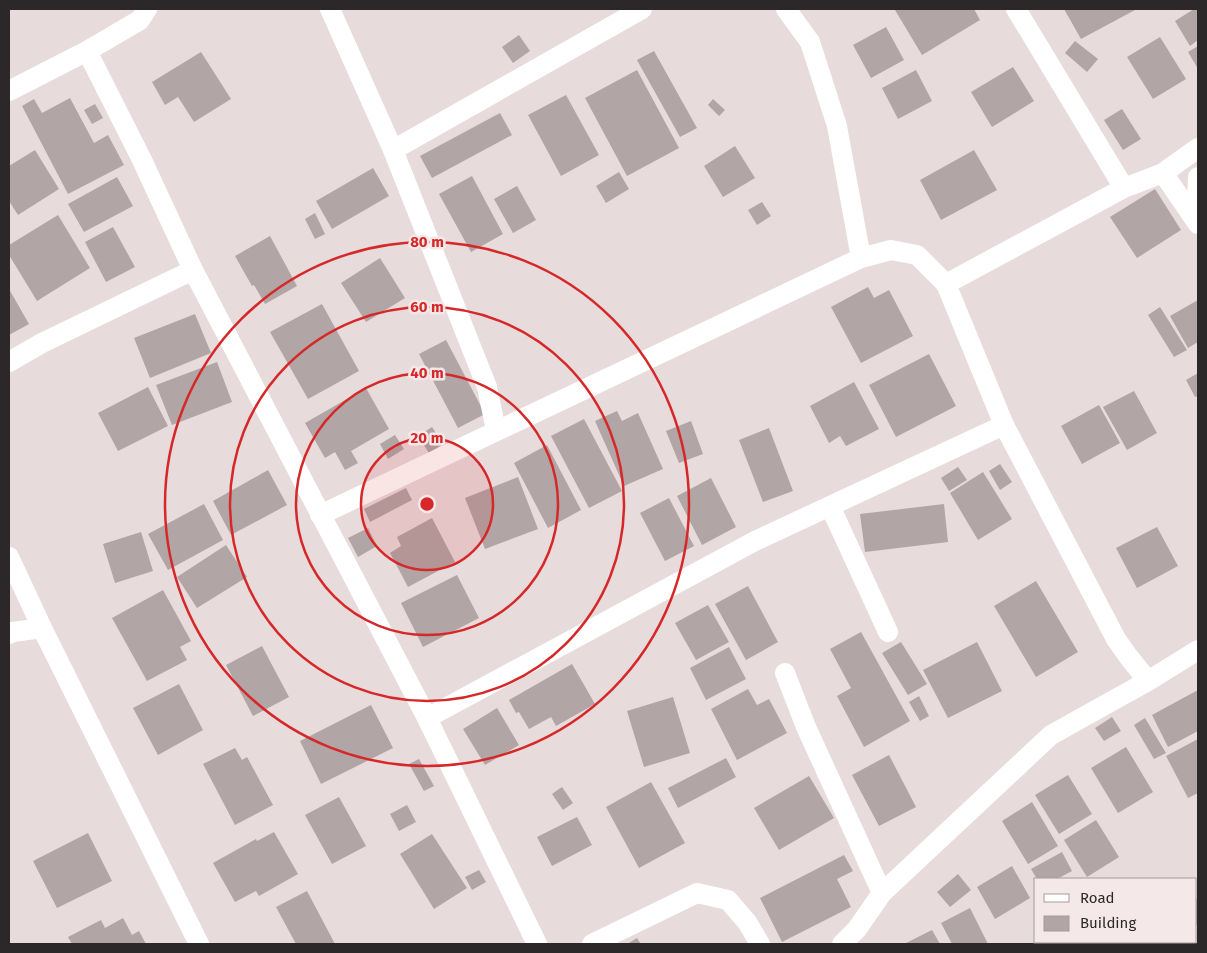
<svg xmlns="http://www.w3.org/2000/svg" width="1207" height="953" viewBox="0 0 1207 953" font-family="'Fira Sans',sans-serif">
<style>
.building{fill:#b1a5a6}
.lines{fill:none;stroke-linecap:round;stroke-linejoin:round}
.minor{stroke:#fff;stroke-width:20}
.ring{fill:none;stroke:#d62828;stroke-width:2.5}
.centre{fill:#d62828;stroke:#f5e8e9;stroke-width:2.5}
.ring-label{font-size:15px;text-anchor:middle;font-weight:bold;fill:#d62828;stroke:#f5e8e9;stroke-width:5;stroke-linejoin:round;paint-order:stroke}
</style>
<rect width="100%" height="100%" fill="#e7dbdc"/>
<path class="building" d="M897 9H974L980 20 922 55 895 10Z
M1064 9H1134L1135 10 1081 39Z
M1194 9H1198V40L1190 46 1175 21Z
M886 27 904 60 871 78 853 45Z
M519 35 530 51 513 63 502 47Z
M1160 37 1186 79 1153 99 1127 57Z
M1075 41 1098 59 1087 72 1065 53Z
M1198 46V69L1188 52Z
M654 51 697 128 680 137 637 60Z
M201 52 231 99 194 122 178 97 165 105 152 82Z
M1013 67 1034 101 992 127 971 92Z
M637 70 679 148 627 176 585 98Z
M916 70 932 101 898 119 882 88Z
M566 95 599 155 561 176 528 115Z
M70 98 94 143 108 135 124 165 68 194 22 106 34 99 42 113Z
M713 99 725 110 719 116 708 105Z
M95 104 103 118 92 124 84 110Z
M1122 109 1141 139 1123 150 1104 120Z
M500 113 512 135 432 178 420 156Z
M735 146 755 178 723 197 704 166Z
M35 150 59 189 18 215 9 201V166Z
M974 150 997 190 941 220 920 180Z
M373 168 389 196 332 229 316 201Z
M619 172 629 189 606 203 596 186Z
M472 176 503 234 471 252 439 194Z
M117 177 133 206 84 232 68 204Z
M517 186 536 220 513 233 494 199Z
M1155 189 1181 230 1137 258 1110 217Z
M762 202 771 216 757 225 748 210Z
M315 213 325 234 315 239 305 219Z
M58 215 90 268 37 301 9 255V245Z
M113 227 135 267 106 282 85 242Z
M270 236 297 286 265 304 254 285 252 286 235 256Z
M380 258 405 298 366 322 341 283Z
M868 287 874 298 889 290 913 336 861 363 831 307Z
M9 289 29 324 9 335Z
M1198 300V342L1188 348 1170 316Z
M322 304 359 371 308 399 270 332Z
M1160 307 1187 350 1174 357 1148 315Z
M195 314 211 353 150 378 134 338Z
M446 340 485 414 458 428 419 354Z
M929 354 956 406 896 437 869 385Z
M217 362 232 402 172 425 156 385Z
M1198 373V396L1195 397 1186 380Z
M854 382 879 429 846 446 840 436 829 443 810 406Z
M148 387 168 426 118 451 98 413Z
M366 388 389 429 351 451 358 463 345 470 335 452 325 458 305 423Z
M1134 391 1157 433 1127 450 1103 407Z
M1099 405 1120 443 1082 464 1061 426Z
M617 411 622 421 638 413 663 469 624 486 595 421Z
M584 419 622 491 589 508 551 436Z
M691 421 703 454 679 463 666 431Z
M432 427 443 444 429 453 418 436Z
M769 428 793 491 763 502 739 440Z
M395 435 404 449 388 459 380 444Z
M547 445 581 510 548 528 514 463Z
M1000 464 1012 482 1000 490 989 471Z
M958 467 967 480 949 491 941 478Z
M268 470 287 505 231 535 213 501Z
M983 472 1012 519 978 540 950 493Z
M518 477 538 529 485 549 465 498Z
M711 478 736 527 702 545 677 496Z
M406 488 412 500 370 522 364 509Z
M669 498 694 546 665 561 640 513Z
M204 504 223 540 168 570 148 534Z
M944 504 948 542 865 552 860 514Z
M432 518 455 562 408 587 390 553 401 546 397 537Z
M1157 527 1178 566 1137 588 1116 548Z
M368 528 377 546 358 557 348 538Z
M141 532 153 571 115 583 103 544Z
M226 545 247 577 197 608 177 577Z
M457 575 479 618 423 647 401 603Z
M1036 581 1078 652 1036 677 994 606Z
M748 586 778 642 746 660 715 604Z
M163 590 191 641 180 647 187 660 147 681 112 618Z
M708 605 729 642 696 660 675 623Z
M861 632 910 721 864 747 837 696 851 688 830 649Z
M901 642 927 684 908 695 882 653Z
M977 642 1002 691 948 718 923 670Z
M262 646 289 697 253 716 226 665Z
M729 647 746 679 706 700 690 668Z
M572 664 595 704 556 726 551 717 529 729 519 712 516 713 509 700Z
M179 684 203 730 158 755 133 708Z
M748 689 757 705 769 699 787 733 737 760 711 709Z
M1198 690V731L1168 747 1152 715Z
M919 696 929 716 920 721 909 702Z
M673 697 690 753 644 767 627 711Z
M371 705 393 748 321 784 300 741Z
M497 708 519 745 485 765 463 729Z
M1112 717 1121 731 1104 741 1095 728Z
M1145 718 1166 753 1154 759 1134 725Z
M1198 739V793L1188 798 1166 756Z
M1126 747 1153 792 1118 813 1091 768Z
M235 748 242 760 247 757 273 805 235 825 203 764Z
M889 755 916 807 879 826 852 775Z
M726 758 736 777 678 808 668 788Z
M419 759 434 786 424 791 409 764Z
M1068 775 1092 814 1059 834 1035 795Z
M809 776 834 818 779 850 754 808Z
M651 782 685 843 639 868 606 807Z
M562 787 573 803 563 810 552 794Z
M339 797 366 846 332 864 305 815Z
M1032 802 1058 846 1028 864 1002 821Z
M407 805 416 822 399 831 390 814Z
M577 817 592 845 552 866 537 837Z
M1096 820 1119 857 1087 877 1064 840Z
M274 832 298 874 259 896 256 891 235 902 213 863 256 839 257 841Z
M88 833 112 881 57 908 33 861Z
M432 834 467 888 434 909 400 854Z
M1062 852 1072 871 1057 879H1037L1031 869Z
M844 855 853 871 837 879 851 907 782 942 760 898Z
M1012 866 1030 898 995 919 977 887Z
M479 870 486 882 472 890 465 877Z
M958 874 971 890 950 907 937 892Z
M307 891 335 944H296L276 907Z
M1198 898V928L1196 924V899Z
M970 908 988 944H952L941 923Z
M123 918 132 935 139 931 146 944H72L68 937 101 920 105 928Z
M932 930 940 944H904Z
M637 938 641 944H627Z
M1094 942H1112L1113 944H1095Z
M1124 942H1163L1165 944H1120Z"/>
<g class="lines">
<path class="minor" d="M330 9 393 150 487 387 496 430
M786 9 810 42 837 126 861 258 891 250 917 255 946 284 1004 425 1116 639 1128 656 1148 681
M1016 9 1124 188
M87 51 142 160 193 270 427 718 537 944
M9 91 87 51 140 20 147 9
M393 150 642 9
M1163 173 1198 224
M1196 220 1198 177
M946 284 1124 188 1163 173 1198 148
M9 362 42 343 193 270
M830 506 888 632
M320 515 861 258
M9 557 42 628 199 944
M9 634 13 632 42 628
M785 673 806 727 882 893
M427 718 755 541 1004 425
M592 944 697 893 728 900 747 922 760 944
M842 944 857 929 882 893 1051 735 1148 681 1198 650"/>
</g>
<circle cx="427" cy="504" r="66" fill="#d62828" fill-opacity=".12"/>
<g class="ring">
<circle cx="427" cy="504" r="66"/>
<circle cx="427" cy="504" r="131"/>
<circle cx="427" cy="504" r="197"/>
<circle cx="427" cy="504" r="262"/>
</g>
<circle cx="427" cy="504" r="8" class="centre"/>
<g class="ring-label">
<text x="427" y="247">80 m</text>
<text x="427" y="312">60 m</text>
<text x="427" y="378">40 m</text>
<text x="427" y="443">20 m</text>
</g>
<rect width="1207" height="953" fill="none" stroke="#2c2728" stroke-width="20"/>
<rect x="1034" y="878" width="162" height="65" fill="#f5e8e9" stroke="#a59b9c"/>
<rect x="1044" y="894" width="25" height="8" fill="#ffffff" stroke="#a59b9c"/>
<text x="1080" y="903" font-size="15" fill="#2c2728">Road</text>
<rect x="1044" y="916" width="25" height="15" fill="#b1a5a6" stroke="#a59b9c"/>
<text x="1080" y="928" font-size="15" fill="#2c2728">Building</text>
</svg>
